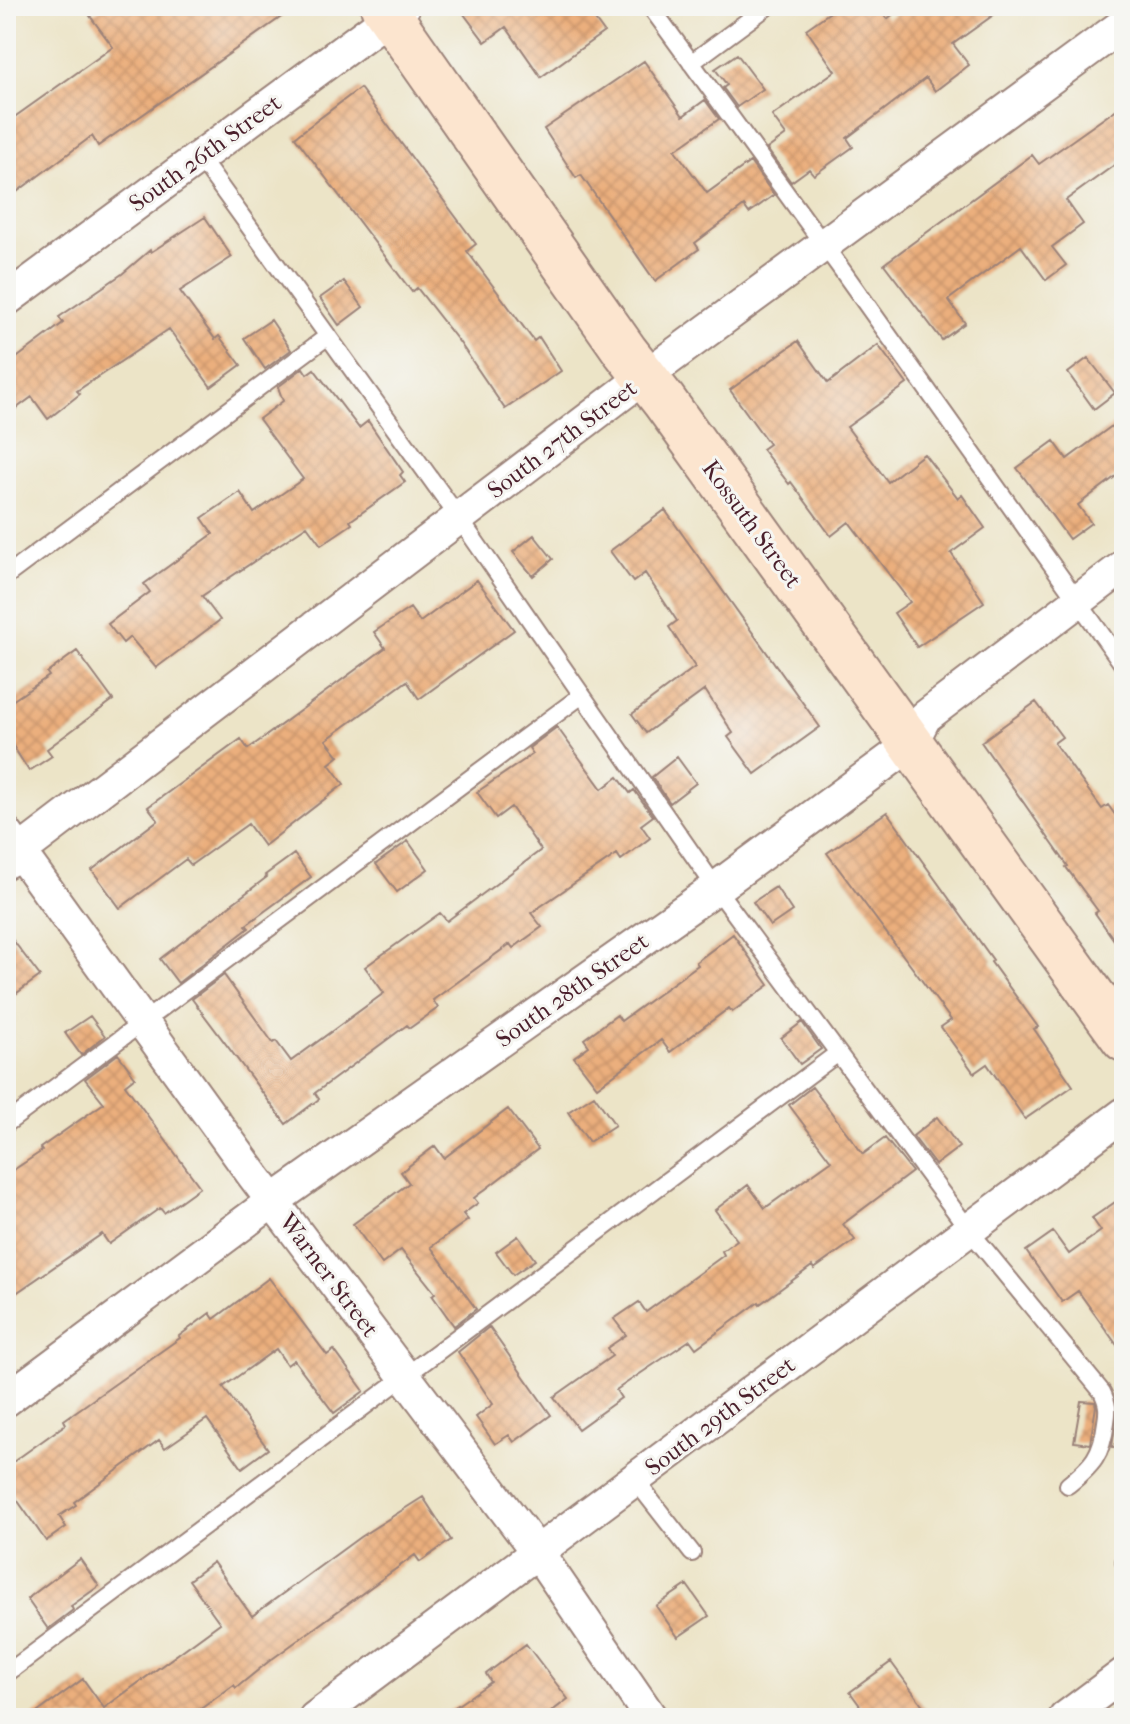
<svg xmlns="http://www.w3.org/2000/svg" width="1130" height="1724" viewBox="0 0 1130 1724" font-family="'IM FELL French Canon',serif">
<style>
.building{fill:url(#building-cross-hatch)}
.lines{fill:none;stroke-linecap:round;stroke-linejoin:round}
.lane-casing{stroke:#9b8279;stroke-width:20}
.street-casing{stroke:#9b8279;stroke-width:36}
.secondary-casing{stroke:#9b8279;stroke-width:48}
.lane{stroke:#fff;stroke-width:16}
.street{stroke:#fff;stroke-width:32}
.secondary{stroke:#fce5cf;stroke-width:44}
.labels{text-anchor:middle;stroke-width:6;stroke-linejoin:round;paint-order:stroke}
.street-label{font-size:24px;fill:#4a1f2b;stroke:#f6f6f2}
</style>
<defs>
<pattern id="building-cross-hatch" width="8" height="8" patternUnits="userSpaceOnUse" patternTransform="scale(2)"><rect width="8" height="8" fill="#ebaf7d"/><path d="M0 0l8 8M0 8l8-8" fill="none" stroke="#cb966c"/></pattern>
</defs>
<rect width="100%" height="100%" fill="#f6f6f2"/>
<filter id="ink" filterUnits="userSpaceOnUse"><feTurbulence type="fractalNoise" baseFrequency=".0125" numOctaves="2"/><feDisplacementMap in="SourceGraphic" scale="16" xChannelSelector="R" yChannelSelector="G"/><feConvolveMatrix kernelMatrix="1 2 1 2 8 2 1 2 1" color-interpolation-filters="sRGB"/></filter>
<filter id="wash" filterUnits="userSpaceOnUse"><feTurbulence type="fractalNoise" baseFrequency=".006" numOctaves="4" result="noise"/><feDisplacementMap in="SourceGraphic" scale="32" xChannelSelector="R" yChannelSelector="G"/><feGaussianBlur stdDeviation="1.8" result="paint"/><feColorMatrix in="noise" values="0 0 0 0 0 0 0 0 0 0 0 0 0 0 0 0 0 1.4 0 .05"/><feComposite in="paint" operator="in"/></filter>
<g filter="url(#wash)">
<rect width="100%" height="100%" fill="#ece4c7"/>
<g id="blocks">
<path class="building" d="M103 6H297L98 146 92 136 6 200V123L113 47 90 16Z
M458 6H585L604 32 541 77 506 27 485 42Z
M839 6H879L887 19 904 6H1006L953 44 969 65 935 91 926 78 847 138 853 147 814 175 809 169 791 182 767 149 786 135 772 116 835 71 806 29Z
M737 54 763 89 737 107 723 88 727 85 715 69Z
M644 61 683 116 705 100 719 119 675 150 707 193 750 162 774 195 749 213 744 206 695 243 699 249 655 281 581 175 576 178 544 129Z
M360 88 476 244 467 251 534 341 539 337 561 371 505 409 460 343 417 288 412 292 295 137Z
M1124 104V158L1066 200 1083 224 1052 247 1066 265 1046 280 1021 246 948 300 965 323 942 340 884 264 1032 155 1039 164Z
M205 217 232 257 180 291 215 339 219 336 241 365 211 387 169 329 77 391 80 394 48 419 32 397 6 416V366L63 323 59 317 122 274 150 250 151 252Z
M344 281 363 307 339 325 320 298Z
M271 320 291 350 265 369 244 338Z
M798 341 828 383 878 345 907 384 847 427 888 482 924 454 958 498 962 495 985 528 951 553 984 602 917 647 894 613 910 602 849 522 831 536 791 482 789 484 762 449 769 444 730 390Z
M1088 358 1115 393 1094 409 1068 373Z
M303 368 307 374 314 369 359 428 368 421 403 472 400 475 405 482 350 521 352 524 321 545 307 526 202 596 220 620 156 668 130 637 123 643 108 624 150 592 144 584 213 534 202 518 240 492 254 513 303 479 259 419 283 401 278 387Z
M1124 417V470L1078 505 1091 523 1069 539 1017 468 1054 441 1067 459Z
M665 510 820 727 755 774 728 737 733 733 705 690 646 733 632 714 695 667 669 627 677 621 645 573 633 582 610 551Z
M534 535 553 559 533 576 513 552Z
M477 580 514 630 419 699 407 681 326 740 339 756 329 764 344 784 264 846 248 824 191 865 186 859 120 908 92 870 158 820 148 807 241 739 248 749 385 648 374 632 410 608 420 622Z
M77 651 113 700 47 749 52 756 29 771 6 735V705L49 676 47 673Z
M1036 702 1062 737 1054 743 1102 809 1108 805 1124 827V954L1095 913 1098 911 1066 867 1068 866 981 742Z
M557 727 602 789 618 777 630 793 634 790 653 816 641 825 650 838 621 860 617 854 531 913 542 927 513 948 510 944 433 1000 438 1008 410 1028 407 1025 315 1093 319 1099 286 1124 192 999 224 975 273 1043 276 1041 291 1061 384 993 365 967 440 913 447 921 541 850 511 807 496 818 477 792 533 754 529 748Z
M677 757 696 783 670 803 652 777Z
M887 812 993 960 991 962 1038 1027 1034 1029 1073 1086 1025 1119 987 1064 974 1073 941 1027 951 1020 827 853Z
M408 841 428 869 397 892 376 864Z
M294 854 311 877 246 925 249 928 178 983 160 959 267 877 265 875Z
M776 887 792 911 770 926 753 902Z
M6 931 40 976 6 1001Z
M733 934 769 985 732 1012 729 1008 670 1052 661 1040 597 1087 574 1057 589 1046 584 1039 617 1015 621 1021 698 965 696 962Z
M90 1016 105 1036 81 1055 65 1033Z
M802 1022 821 1049 800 1064 781 1038Z
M118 1054 135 1077 125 1085 200 1187 164 1213 160 1208 109 1244 102 1234 6 1300V1175L42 1151 40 1148 104 1103 85 1079Z
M812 1087 863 1154 885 1138 912 1172 843 1224 855 1240 814 1269 812 1266 760 1304 759 1302 696 1348 690 1340 616 1390 621 1398 578 1429 554 1397 612 1356 607 1348 626 1335 614 1319 639 1302 646 1312 724 1255 722 1251 737 1240 715 1210 748 1185 765 1208 831 1161 789 1105Z
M594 1095 615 1125 589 1142 568 1112Z
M508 1109 538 1149 474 1198 478 1203 463 1214 468 1220 431 1247 476 1309 454 1326 432 1295 435 1293 401 1250 382 1264 353 1224 409 1183 401 1172 435 1146 444 1158Z
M937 1117 959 1147 935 1165 913 1136Z
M1124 1196V1355L1078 1291 1062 1302 1026 1251 1053 1232 1069 1254 1101 1231 1092 1218Z
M518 1236 535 1260 513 1275 496 1252Z
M269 1278 327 1355 334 1350 364 1391 334 1413 294 1360 287 1365 276 1349 223 1387 268 1449 242 1468 207 1419 165 1448 159 1440 74 1502 76 1505 59 1516 66 1527 46 1541 6 1484V1467L66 1424 64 1420 180 1338 179 1336 210 1313 214 1319Z
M489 1327 551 1415 514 1442 509 1435 495 1444 476 1417 493 1404 458 1352Z
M1081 1401 1095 1402 1096 1406 1090 1444 1074 1442Z
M1118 1406H1124V1449L1112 1447Z
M423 1497 451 1540 420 1562 415 1555 268 1662 236 1688 234 1685 188 1718H30L83 1679 104 1708 220 1623 189 1580 213 1562 252 1616 360 1537Z
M80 1559 99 1586 71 1606 73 1610 48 1629 27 1599Z
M687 1585 709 1616 678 1637 656 1606Z
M526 1644 568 1699 543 1718H439L491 1682 486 1674Z
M891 1662 932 1718H869L850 1692Z"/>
</g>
</g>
<g filter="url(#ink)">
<use href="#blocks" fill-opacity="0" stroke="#9b8279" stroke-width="2"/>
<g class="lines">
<g class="lane-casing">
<path id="lane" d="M650 6 842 270 1124 666
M691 63 768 6
M199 157 459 518 716 888 969 1230 1102 1392C1108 1404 1108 1410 1106 1422 1102 1455 1093 1465 1068 1485
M6 576 328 336
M6 1124 582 695
M635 1480 692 1553
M1124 1561V1562
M6 1674 838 1053"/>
</g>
<g class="street-casing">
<path id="street" d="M6 300 404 6
M6 833 253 1175 538 1553 651 1718
M6 862 644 377 1124 24
M6 1400 273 1201 716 888 911 744 925 717 1124 566
M315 1718 1124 1114
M1065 1718 1124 1674"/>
</g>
<g class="secondary-casing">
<path id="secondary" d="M383 6 625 351 664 401 1124 1039"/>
</g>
<use href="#lane" class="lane"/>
<use href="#street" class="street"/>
<use href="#secondary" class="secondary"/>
</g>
</g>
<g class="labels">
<g class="street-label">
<text transform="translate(205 153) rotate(-36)" y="8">South 26th Street</text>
<text transform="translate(562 439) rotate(-37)" y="8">South 27th Street</text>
<text transform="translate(752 524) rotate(54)" y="8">Kossuth Street</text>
<text transform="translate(572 990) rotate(-35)" y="8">South 28th Street</text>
<text transform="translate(329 1275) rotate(53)" y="8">Warner Street</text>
<text transform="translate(720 1416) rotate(-37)" y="8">South 29th Street</text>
</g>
</g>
<rect width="1130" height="1724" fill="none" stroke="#f6f6f2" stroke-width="32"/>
</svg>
